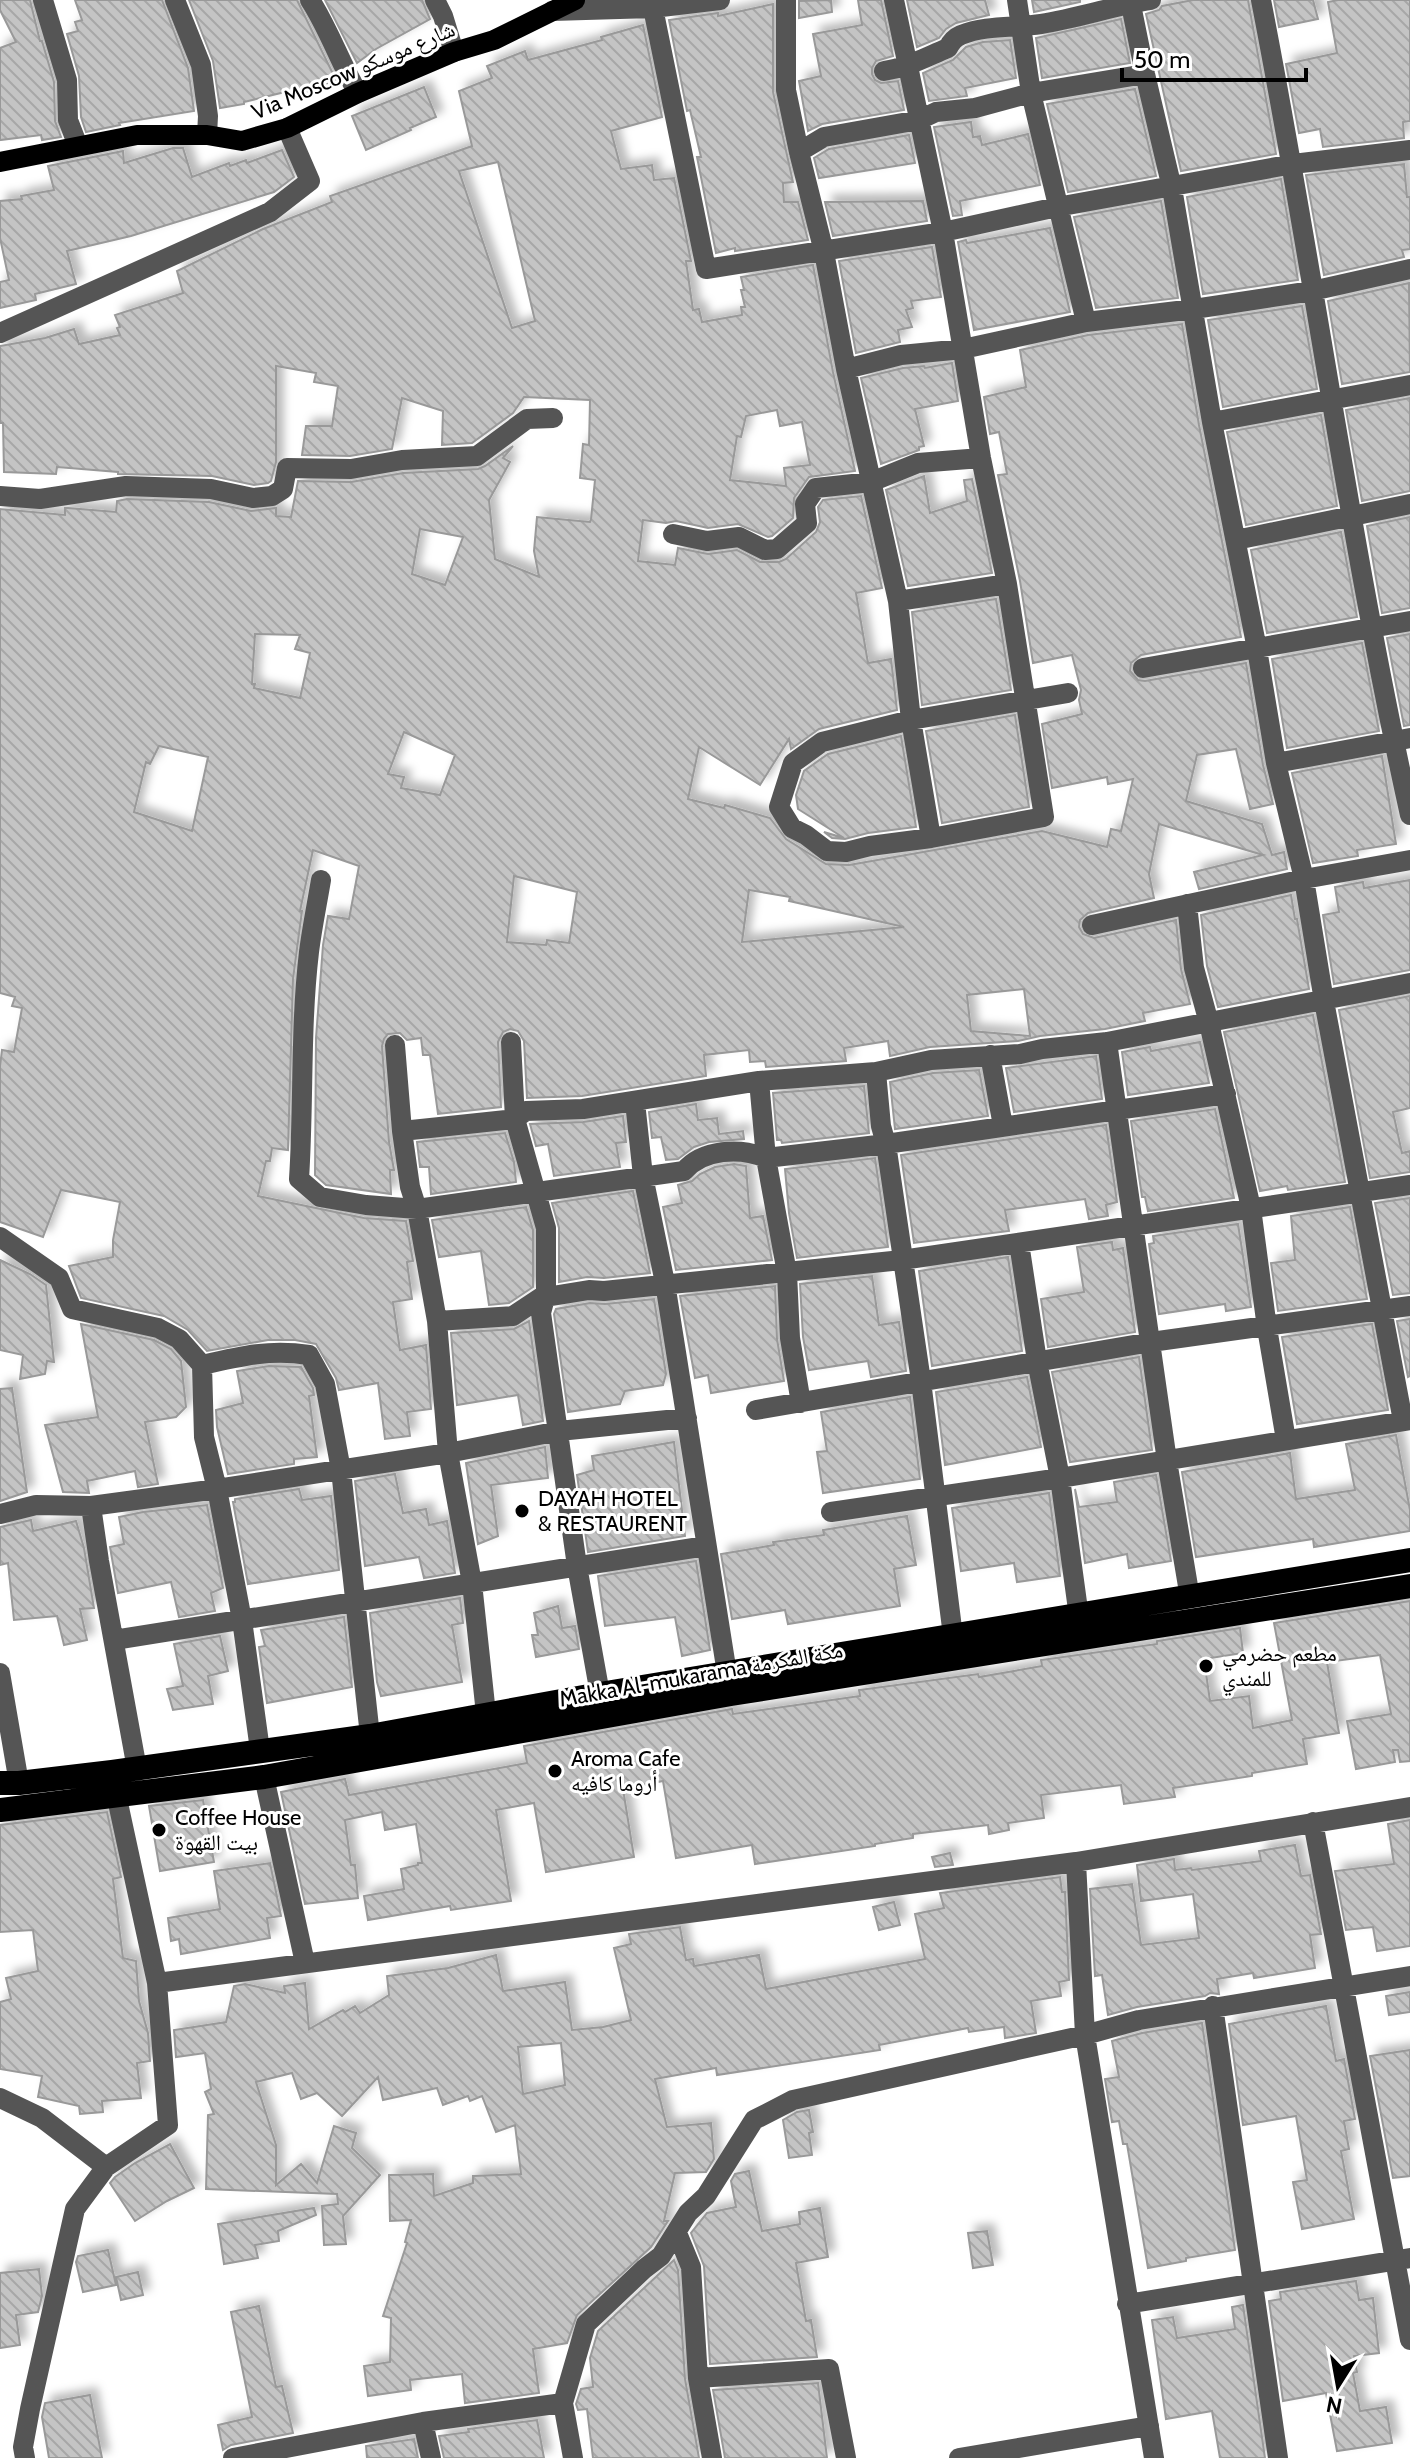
<svg xmlns="http://www.w3.org/2000/svg" width="1410" height="2458" viewBox="0 0 1410 2458" font-family="Cabin,'Noto Naskh Arabic',sans-serif">
<style>
.building{fill:url(#building-back-hatch);stroke:#999;stroke-width:2;fill-rule:evenodd;filter:url(#shadow)}
.lines{fill:none;stroke-linecap:round;stroke-linejoin:round}
.minor{stroke:#555;stroke-width:20}
.major{stroke:#000;stroke-width:20}
.highway{stroke:#000;stroke-width:24}
.poi-dot{fill:#000;stroke:#fff;stroke-width:3}
.labels{text-anchor:middle;stroke-width:6;stroke-linejoin:round;paint-order:stroke}
.street-label{font-size:22px;fill:#000;stroke:#fff}
.poi-label{font-size:22px;fill:#000;stroke:#fff;text-anchor:start}
</style>
<defs>
<pattern id="building-back-hatch" width="6" height="6" patternUnits="userSpaceOnUse" patternTransform="scale(2)"><rect width="6" height="6" fill="#c4c4c4"/><path d="M-1 5l2 2M0 0l6 6M5-1l2 2" fill="none" stroke="#a7a7a7"/></pattern>
<filter id="shadow"><feDropShadow dx="7" dy="-7" stdDeviation="4" flood-color="#0004"/></filter>
</defs>
<rect width="100%" height="100%" fill="#fff"/>
<path class="building" d="M0 0H30L40 41H42L54 82 55 121 61 137 42 140 41 135 0 140V48L16 42 0 10Z
M75 0H162L188 68 194 111 119 123 120 125 86 132 81 117 79 76 67 34 78 31 75 22 82 20Z
M189 0H297L336 80 288 99 285 92 244 102V104L220 108 213 61Z
M325 0H422L430 19 376 49 357 63Z
M831 0 832 12 799 18V1Z
M858 0H881L893 56 876 61 872 68V74L875 80 881 83 898 81 904 110 822 124 808 131 799 81 821 76 813 34 862 25Z
M907 0H985L989 15 956 23 946 29 939 38 917 47Z
M1032 0H1080V2L1034 12Z
M1193 0H1248L1276 154 1181 171 1146 14 1159 10 1162 6Z
M1274 0H1313L1318 19 1279 27Z
M1338 0H1410V121L1403 122 1404 138 1323 147 1320 129 1299 133 1286 64 1337 53 1328 2Z
M773 4V92L793 182 783 183 784 202H798L808 240 735 251V248L716 253 697 157H701L690 110 687 111 669 20 718 13V16Z
M1121 19 1130 63 1042 78 1036 38Z
M643 25 662 117 611 131 621 169 652 165 654 180 674 178 691 261H686L693 310 699 309 702 322 742 315 741 307H745L741 290H744L741 277 813 265 833 372 855 471 809 477 794 498 793 518 772 536 768 537 738 524 708 528 676 521 666 523 643 520 638 561 675 565 678 548 708 554 737 550 760 562H779L786 559 816 532 820 522 818 507 823 500 861 496 882 588 856 593 868 663 891 659 897 710 819 729 791 749 789 739 760 785 699 747 688 799 724 808 725 805 770 818 786 839 826 864 849 865 1042 831 1107 847 1111 829 1121 831 1133 779 1108 784 1107 777 1052 788 1042 724 1082 714 1079 700 1081 690 1072 655 1033 663 1020 581 998 475 1007 474 999 432 990 434 984 397 1026 387 1020 350 1088 335 1182 324 1199 425 1241 637 1141 655 1131 663 1130 671 1138 680 1145 681 1246 663 1263 765 1273 804 1250 809 1236 749 1197 755 1186 801 1262 824 1272 855 1284 852 1287 869 1199 889 1194 872 1263 855 1159 824 1149 874 1154 898 1088 913 1080 920 1079 927 1083 934 1094 938 1176 920 1181 969 1190 1004 1143 1013 1145 1021 1105 1029 1040 1036 1018 1041 930 1047 890 1056 888 1041 844 1048 846 1061 766 1067 765 1061 750 1062 749 1050 704 1055 706 1076 582 1096 527 1098 524 1041 518 1031 510 1029 503 1032 498 1042 501 1107 438 1114 430 1055H423L421 1038 407 1040 400 1033 388 1034 384 1039 382 1046 389 1142 394 1170H390L391 1194 326 1185 315 1175 316 1038 323 945 328 916 349 919 359 866 313 850 300 911H302L293 979 288 1150 272 1148 270 1161H266L258 1196 364 1218 406 1221 413 1261 407 1262 412 1299 393 1302 400 1350 426 1345 431 1409 407 1412 410 1436 385 1439 378 1383 339 1390 336 1378 316 1344 295 1340H268L207 1351 188 1330 164 1316 81 1298 69 1266 113 1257V1240L120 1202 61 1190 43 1237 0 1222V1066L2 1050 14 1052 22 1008 12 1006 15 997 0 993V509L65 515V508H68L116 512 117 501 127 499 209 502 251 511 276 508V516L291 517 298 481 351 482 403 473 478 469 485 466 513 446 503 458 510 462 489 500 495 559 539 577 534 551 537 517 590 522 591 519 595 480 580 478 583 444 589 445 590 400 524 397 513 413 472 443 442 445 443 411 402 398 392 449 350 456 302 455 306 426H332L338 386 314 382 316 373 276 366V462L271 481 268 483 254 485 212 476 118 474V472L57 467 56 474 4 472 3 423H0V346L45 338 74 329 79 344 120 335 117 328 120 327 115 315 183 293 177 271 263 229 332 202 330 196 472 146 459 91 492 78 487 66 525 51 528 60 602 40 601 37ZM498 162 535 321 512 328 459 171ZM777 410 780 426 802 422 810 465 784 468 786 486 730 480 737 436 741 437 746 416ZM420 529 463 537 445 585 412 574ZM255 634 300 635 295 649 310 653 300 698 254 688 255 684H252ZM404 732 455 755 440 795 401 788 404 777 388 774ZM159 746 208 757 192 831 134 812 146 762 150 764ZM514 876 577 892 569 943 547 940 546 945 507 942ZM749 890 790 897 789 901 904 927 742 942ZM1024 989 1030 1036 971 1031 967 995Z
M1010 40 1016 78 965 88 967 96 929 101 923 73 953 60 966 47 983 42Z
M424 87 436 117 410 128 411 130 366 150 352 116Z
M1135 89 1156 176 1068 192 1047 104Z
M971 122 973 137 980 136 982 145 1028 134 1040 185 960 201 962 215 953 216 934 127Z
M909 135 915 163 819 178 814 158 829 149Z
M173 148H183L192 177 229 163 230 166 246 160 247 163 282 150 294 177 274 192 131 236 67 251 76 284 35 294 36 300 0 308V282L9 280 0 238V201L22 199 21 196 54 190 48 166 123 151 124 163Z
M1404 164 1407 197H1410V249L1402 250 1404 257 1324 275 1306 175Z
M1281 179 1298 280 1203 294 1187 197Z
M923 201 927 221 833 236 825 202Z
M1161 201 1178 298 1096 308 1074 217Z
M1050 228 1070 312 974 330 958 242 966 240 967 243Z
M932 247 941 297 911 301 913 308 906 310 912 327 898 330 900 342 856 353 839 261Z
M1409 283 1410 372 1342 384 1328 301Z
M1302 306 1317 389 1223 407 1208 320Z
M952 363 958 401 915 409 924 446 919 447V450L881 464 861 378 903 368 924 366 925 368Z
M1410 398V491L1362 501 1346 410Z
M1321 415 1337 506 1246 525 1227 432Z
M924 476 930 513 967 501 964 480 972 479 992 573 908 586 886 490Z
M1410 517V608L1382 613 1367 526Z
M1341 532 1357 617 1267 633 1251 550Z
M996 599 1011 690 922 705 912 612Z
M1410 634V725L1404 726 1387 638Z
M1362 643 1379 731 1287 748 1272 659Z
M1015 715 1029 807 942 823 926 731Z
M901 736 916 827 868 833 845 839 832 838 824 832 844 838 798 809 796 795 804 771 828 754Z
M1382 756 1396 844 1357 850 1358 856 1313 863 1292 773Z
M1410 880V970L1334 984 1323 915 1339 912 1335 887 1363 882 1364 888Z
M1291 895 1295 919H1297L1309 989 1218 1007 1207 966 1201 915Z
M1410 996V1108L1393 1112 1402 1153 1410 1151V1172L1370 1178 1339 1010Z
M1313 1015 1345 1182 1288 1190 1287 1186 1260 1191 1224 1032Z
M1200 1042 1209 1083 1128 1095 1122 1052 1150 1047 1151 1051Z
M1096 1056 1102 1099 1014 1112 1006 1068Z
M979 1070 988 1116 895 1129 890 1082 933 1073Z
M864 1086 869 1133 782 1143 781 1140H777L773 1093Z
M696 1104 698 1120 717 1118 719 1134 743 1131 744 1139 709 1142 694 1147 678 1159 666 1160 661 1137 652 1138 649 1112Z
M1215 1109 1234 1198 1148 1211 1145 1197H1142L1131 1121Z
M623 1116 626 1142 616 1143 620 1167 554 1176 548 1144 536 1146 530 1124 583 1122Z
M1106 1125 1117 1202 1106 1205 1108 1216 1089 1219 1085 1199 1005 1210 1009 1231 914 1243 901 1155Z
M505 1133 514 1162 516 1182 431 1194 429 1167H420L417 1142Z
M875 1158 888 1247 797 1258 789 1213 785 1169Z
M734 1164 746 1166 750 1218 763 1216 772 1260 676 1270 663 1207 682 1203 678 1185 692 1181 700 1174 715 1167Z
M633 1191 650 1273 604 1278 587 1277 559 1282V1228L552 1203Z
M1410 1198V1293L1393 1295 1375 1203Z
M526 1207 533 1230V1287L509 1303 489 1305 481 1251 439 1257 432 1220Z
M1350 1207 1367 1299 1278 1311 1271 1263 1295 1260 1291 1216Z
M1238 1224 1251 1307 1226 1311 1225 1304 1159 1314 1149 1244 1154 1243 1153 1236Z
M1112 1242 1113 1250 1123 1248 1135 1332 1048 1347 1041 1299 1084 1292 1077 1247Z
M1008 1257 1022 1351 932 1366 919 1271Z
M0 1260 30 1274 46 1285 54 1362 47 1361 45 1374 20 1379 23 1355 0 1350Z
M872 1276 879 1325 899 1322 906 1371 871 1377 868 1361 809 1370 803 1337 800 1284Z
M775 1286 777 1339 784 1381 711 1393 708 1375 695 1378 680 1296Z
M654 1299 666 1374 663 1385 625 1391 620 1404 568 1412 554 1314 556 1309 590 1303 605 1304Z
M1410 1319V1376L1408 1377 1397 1321Z
M529 1321 543 1421 523 1425 518 1395 457 1405 451 1333 514 1329Z
M81 1324 154 1340 171 1349 181 1361 186 1407 176 1417 145 1422 158 1484 138 1487 135 1471 87 1481 89 1493 63 1492 45 1425 98 1417Z
M1372 1324 1388 1410 1297 1424 1282 1337Z
M1139 1357 1152 1450 1070 1462 1052 1372Z
M269 1366 301 1367 313 1388 314 1395 309 1396 317 1457 294 1459V1464L228 1474 217 1427 216 1410 243 1403 237 1371Z
M1027 1377 1041 1447 945 1465 936 1392Z
M12 1388 27 1492 0 1501V1389Z
M910 1397 920 1479 823 1493 817 1452 827 1451 821 1412Z
M1396 1435 1410 1510V1531L1314 1547 1313 1539 1196 1557 1182 1472 1290 1453 1296 1499 1355 1490 1346 1444Z
M674 1442 685 1536 588 1552 577 1475 594 1470 592 1456Z
M545 1447 548 1478 491 1485 498 1536 478 1544 466 1463Z
M395 1474 403 1513 426 1509 429 1525 447 1521 455 1573 424 1578 419 1557 365 1566 355 1481Z
M1156 1475 1171 1561 1129 1568 1127 1554 1085 1563 1075 1489 1079 1507 1117 1502 1114 1482Z
M299 1489 302 1500 331 1496 339 1570 248 1584 233 1502H235V1499Z
M1049 1493 1060 1576 1017 1582 1014 1563 961 1571 952 1508Z
M207 1505 223 1588 211 1593 215 1611 179 1617 171 1582 118 1593 110 1547 124 1544 119 1517 143 1512Z
M907 1516 916 1565 894 1569 900 1606 788 1624 785 1610 732 1619 721 1554 774 1545 773 1542 824 1535 823 1530Z
M31 1520 33 1531 76 1521 84 1548 94 1608 80 1609 87 1640 64 1645 57 1616 14 1620 8 1563 0 1565V1527Z
M696 1561 710 1650 682 1656 675 1617 605 1626 598 1576Z
M460 1598 463 1623 452 1625 462 1682 381 1696 377 1682 370 1613Z
M1410 1601V1761L1400 1762 1398 1750H1393L1395 1762 1356 1769 1347 1721 1391 1714 1380 1655 1327 1662 1339 1733 1303 1739 1307 1764 1252 1773V1776L1173 1788 1175 1797 1124 1804 1121 1785 1041 1795 1044 1818 1008 1823 1009 1830 989 1834 988 1825 913 1834V1838L875 1844V1846L755 1864 752 1845 676 1858 663 1781 623 1789 634 1857 546 1872 534 1803 496 1810 511 1901 451 1910 450 1906 368 1920 364 1896 404 1889 401 1869 418 1865V1863H422L416 1824 385 1830 382 1812 345 1820 351 1865H355L358 1898 305 1904 281 1792 345 1779 349 1795 527 1763 524 1746 732 1709 733 1714 860 1696 859 1690 978 1674 979 1677 1042 1666 1041 1660 1157 1644V1641L1240 1628 1243 1653 1204 1659 1210 1701 1249 1696 1253 1728 1292 1720 1274 1623Z
M558 1606 562 1628 575 1626 579 1649 536 1657 532 1635H538L534 1613Z
M344 1617 352 1687 267 1703 259 1647 265 1646 261 1630Z
M220 1636 228 1671 208 1676 213 1704 173 1710 167 1689 183 1686 174 1644Z
M203 1800 214 1862 160 1871 149 1806Z
M107 1812 121 1877 113 1879 123 1958 136 1961 139 2001 148 2033 150 2061 137 2063 141 2098 102 2101 103 2112 80 2114 79 2106 38 2097 42 2076 0 2069V2002L11 1999 6 1978 38 1971 33 1930 0 1932V1825Z
M1410 1820V1946L1377 1951 1373 1927 1346 1930 1335 1871 1394 1864 1388 1824Z
M1295 1845 1301 1876 1310 1875 1321 1934 1310 1935 1315 1968 1254 1978 1253 1973 1217 1979 1219 1994 1210 1993 1205 1996 1137 2007 1108 2015 1102 1975 1095 1976 1090 1889 1132 1884 1141 1945 1199 1938 1193 1894 1141 1901 1137 1865 1174 1859 1175 1870 1191 1868 1192 1870 1261 1861 1259 1851Z
M950 1853 953 1865 935 1867 932 1857Z
M270 1863 281 1916 267 1918 270 1938 181 1954 179 1939 171 1941 168 1918 220 1909 214 1871Z
M1060 1877 1062 1892H1065L1069 1980 1059 1982 1061 1996 1031 2001 1036 2033 1005 2038 1004 2027 969 2032 968 2028 879 2045 880 2050 717 2075 716 2068 655 2079 667 2127 711 2123 714 2159 706 2172 675 2173 664 2221H668L651 2247 577 2315 567 2343 533 2349 539 2393 465 2403 462 2374 410 2380 411 2390 368 2396 364 2366 390 2362 391 2318 383 2316 407 2243 405 2242 411 2220 390 2221 389 2175 433 2174 434 2196 473 2183V2176L521 2174 515 2125 496 2132 482 2096 470 2101 468 2096 443 2105 437 2088 383 2100 378 2077 342 2116 317 2093 301 2099 292 2073 256 2082 276 2145V2185L301 2164 317 2183 334 2126 356 2133 352 2148 380 2175 343 2216 346 2244 324 2245 322 2206 338 2204 337 2194 206 2189 208 2115 214 2114 205 2092 211 2089 205 2053 176 2057 174 2030 226 2022 234 1986 245 1984 285 1993 284 1986 305 1983 309 2029 343 2010 345 2012 355 2006 360 2013 389 1995 387 1976 448 1968 496 1955 503 1991 565 1982 572 2030 603 2027 631 2020 614 1948 631 1944 629 1934 680 1927 686 1960 693 1959 694 1966 759 1955 766 1989 925 1959 915 1914 944 1908 940 1893ZM561 2043 565 2085 523 2094 518 2047Z
M894 1902 900 1925 879 1930 873 1907Z
M1410 1992V2012L1389 2015 1386 1996Z
M1326 2006 1336 2061 1344 2059 1355 2119 1344 2121 1349 2149 1341 2151 1354 2219 1302 2229 1293 2182 1307 2180 1296 2116 1243 2125 1229 2024Z
M1202 2023 1235 2250 1186 2258V2261L1148 2268 1127 2144H1123L1119 2121 1112 2122 1105 2079 1119 2077 1112 2041 1142 2033Z
M1410 2050V2176L1393 2178 1370 2056Z
M809 2110 813 2132 809 2133 812 2155 789 2158 783 2120 797 2112Z
M170 2144 194 2188 167 2201 135 2221 110 2183 115 2177 135 2163Z
M749 2171 762 2231 800 2224 799 2212 820 2208 828 2257 796 2263 806 2321 811 2320 817 2357 710 2364 704 2266 691 2233 707 2213 736 2207 731 2181 735 2174Z
M314 2208 316 2215 278 2231 279 2241 255 2245 258 2258 224 2264 218 2224Z
M987 2231 993 2265 973 2268 968 2233Z
M108 2250 116 2285 83 2292 76 2262 78 2256Z
M674 2260 678 2270 685 2379 699 2458H593L587 2409 578 2410 576 2404 581 2389 593 2387 590 2358 598 2331Z
M39 2269 42 2296 38 2312 16 2315 20 2345 0 2348V2273Z
M138 2272 143 2295 121 2300 116 2277Z
M1356 2281 1359 2300 1373 2298 1379 2353 1354 2356 1357 2372 1353 2373 1360 2411 1386 2407 1392 2443 1337 2451 1326 2393 1283 2401 1269 2301 1281 2299 1280 2292Z
M1243 2305 1265 2458H1220L1212 2411 1166 2419 1152 2320 1173 2317 1177 2338 1235 2329 1232 2307Z
M259 2306 276 2387 282 2386 293 2433 231 2445 223 2450 218 2425 252 2417 231 2312Z
M818 2383 827 2458H725L713 2390Z
M90 2395 102 2458H49L42 2417 45 2403Z
M537 2420 544 2458H444L439 2436 469 2432 468 2429Z
M414 2439 418 2458H367L366 2446Z"/>
<g class="lines">
<path class="minor" d="M43 0 67 80 68 120 78 146
M175 0 201 65 208 116 207 135
M310 0C329 29 340 63 358 93
M435 0 443 16 454 52
M786 0V90L799 152 824 252 846 369 898 601 911 720 931 838
M894 0 943 232 981 458 1007 584 1044 817 931 838 870 846 846 852 827 851 806 835 792 828 779 807 793 763 822 742 911 720 1068 693
M1017 0 1031 93 1086 322
M1130 0 1145 74 1172 188 1212 422 1257 649 1276 763 1304 879 1324 1001 1403 1421
M1261 0C1314 271 1350 545 1410 815
M653 8 706 269 943 232 1057 207 1293 164 1410 150
M552 11 653 8 720 0
M884 71C909 67 926 57 948 48 951 42 954 38 961 35 986 25 1014 28 1041 24 1078 18 1114 6 1151 0
M799 152 824 137 919 120 936 112 975 108 1031 93 1145 74
M0 333 270 212 310 181 287 128
M846 369 901 355 963 349 1086 322 1194 309 1312 291 1410 269
M1212 422 1410 385
M0 496 40 499 126 486 211 489 253 498 272 496 283 489 287 468 351 469 402 460 477 456 527 419 553 418
M673 534 707 541 739 537 765 550 777 549 807 523 805 504 816 488 871 482 918 463 981 458
M1236 540 1410 504
M898 601 1007 584
M1143 668 1410 621
M1276 763 1410 738
M321 880C317 904 312 928 309 952 300 1028 304 1104 299 1179L320 1197 366 1205 417 1209 684 1171C703 1149 740 1147 766 1158L886 1144 1226 1094
M1187 904 1194 968 1209 1023 1251 1208 1267 1328 1286 1440
M1092 925 1304 879 1410 860
M511 1042 515 1119 546 1228V1294L541 1313 577 1566 600 1694
M1107 1042 1167 1461 1190 1598
M395 1045 402 1131 410 1187 417 1209 437 1321 448 1453 472 1583 486 1714
M990 1055 1003 1126
M876 1072 881 1126 886 1144 921 1381 953 1636
M759 1081 766 1158 787 1273 790 1338 801 1403
M635 1102 643 1176 665 1283 729 1686
M402 1131 515 1119 526 1111 583 1109 759 1081 876 1072 931 1060 1020 1054 1042 1049 1107 1042 1410 983
M0 1237 59 1278 72 1309 158 1328 179 1339 202 1365 204 1437 217 1489 242 1620 260 1750
M1019 1243 1037 1361 1060 1478 1079 1617
M437 1321 513 1316 546 1294 552 1296 589 1290 604 1291 902 1260 1410 1185
M202 1365C241 1356 270 1349 309 1355L325 1384 341 1470 370 1736
M756 1410 1151 1342 1410 1306
M91 1506 99 1561 137 1769
M831 1512 1060 1478 1410 1420
M0 1514 36 1505 91 1506 217 1489 448 1453 559 1431 687 1418
M114 1640 706 1546
M0 1673 19 1783
M264 1777 305 1963
M1313 1822 1410 2340
M1076 1862 1085 2035 1154 2458
M157 1983 1076 1862 1410 1807
M1213 2006 1278 2458
M0 2098 42 2118 106 2167
M677 2233 691 2267 698 2378 712 2458
M1127 2304 1410 2258
M698 2378 829 2369 846 2458
M423 2422 431 2458
M25 2458 23 2447 30 2409 75 2209 106 2167 168 2125 157 1983 113 1780
M233 2458 423 2422 563 2403
M573 2458 563 2403 586 2324 644 2269 661 2256 688 2213 706 2196 754 2120 793 2100 1085 2035 1139 2020 1410 1976
M959 2458 1149 2426"/>
<path class="major" d="M0 162 137 135H207L242 141 287 128 358 93 454 52 494 40 575 0"/>
<path class="highway" d="M0 1783H19L112 1772 370 1736 600 1694 1410 1560
M0 1810 264 1777 731 1694 1410 1586"/>
</g>
<g class="poi-dot">
<circle cx="522" cy="1511" r="8"/>
<circle cx="1206" cy="1666" r="8"/>
<circle cx="555" cy="1771" r="8"/>
<circle cx="159" cy="1830" r="8"/>
</g>
<g class="labels">
<g class="street-label">
<text transform="translate(353 70) rotate(-23)" y="8">Via Moscow شارع موسكو</text>
<text transform="translate(701 1674) rotate(-10)" y="8">Makka Al-mukarama مكة المكرمة</text>
</g>
<g class="poi-label">
<text x="538" y="1506">DAYAH HOTEL<tspan x="538" dy="25">&amp; RESTAURENT</tspan></text>
<text x="1222" y="1661">مطعم حضرمي<tspan x="1222" dy="25">للمندي</tspan></text>
<text x="571" y="1766">Aroma Cafe<tspan x="571" dy="25">أروما كافيه</tspan></text>
<text x="175" y="1825">Coffee House<tspan x="175" dy="25">بيت القهوة</tspan></text>
</g>
</g>
<g transform="translate(1338 2386) rotate(191)" stroke="#ffffff" stroke-width="6" paint-order="stroke">
<path d="M0-6L14 30L0 20L-14 30Z" fill="#000000"/>
<text y="-12" font-size="22" font-weight="bold" text-anchor="middle" fill="#000000">N</text>
</g>
<path d="M1122 68v12h184v-12" fill="none" stroke="#000000" stroke-width="4"/>
<text x="1134" y="68" font-size="24" fill="#000000" stroke="#ffffff" stroke-width="6" paint-order="stroke">50 m</text>
</svg>
